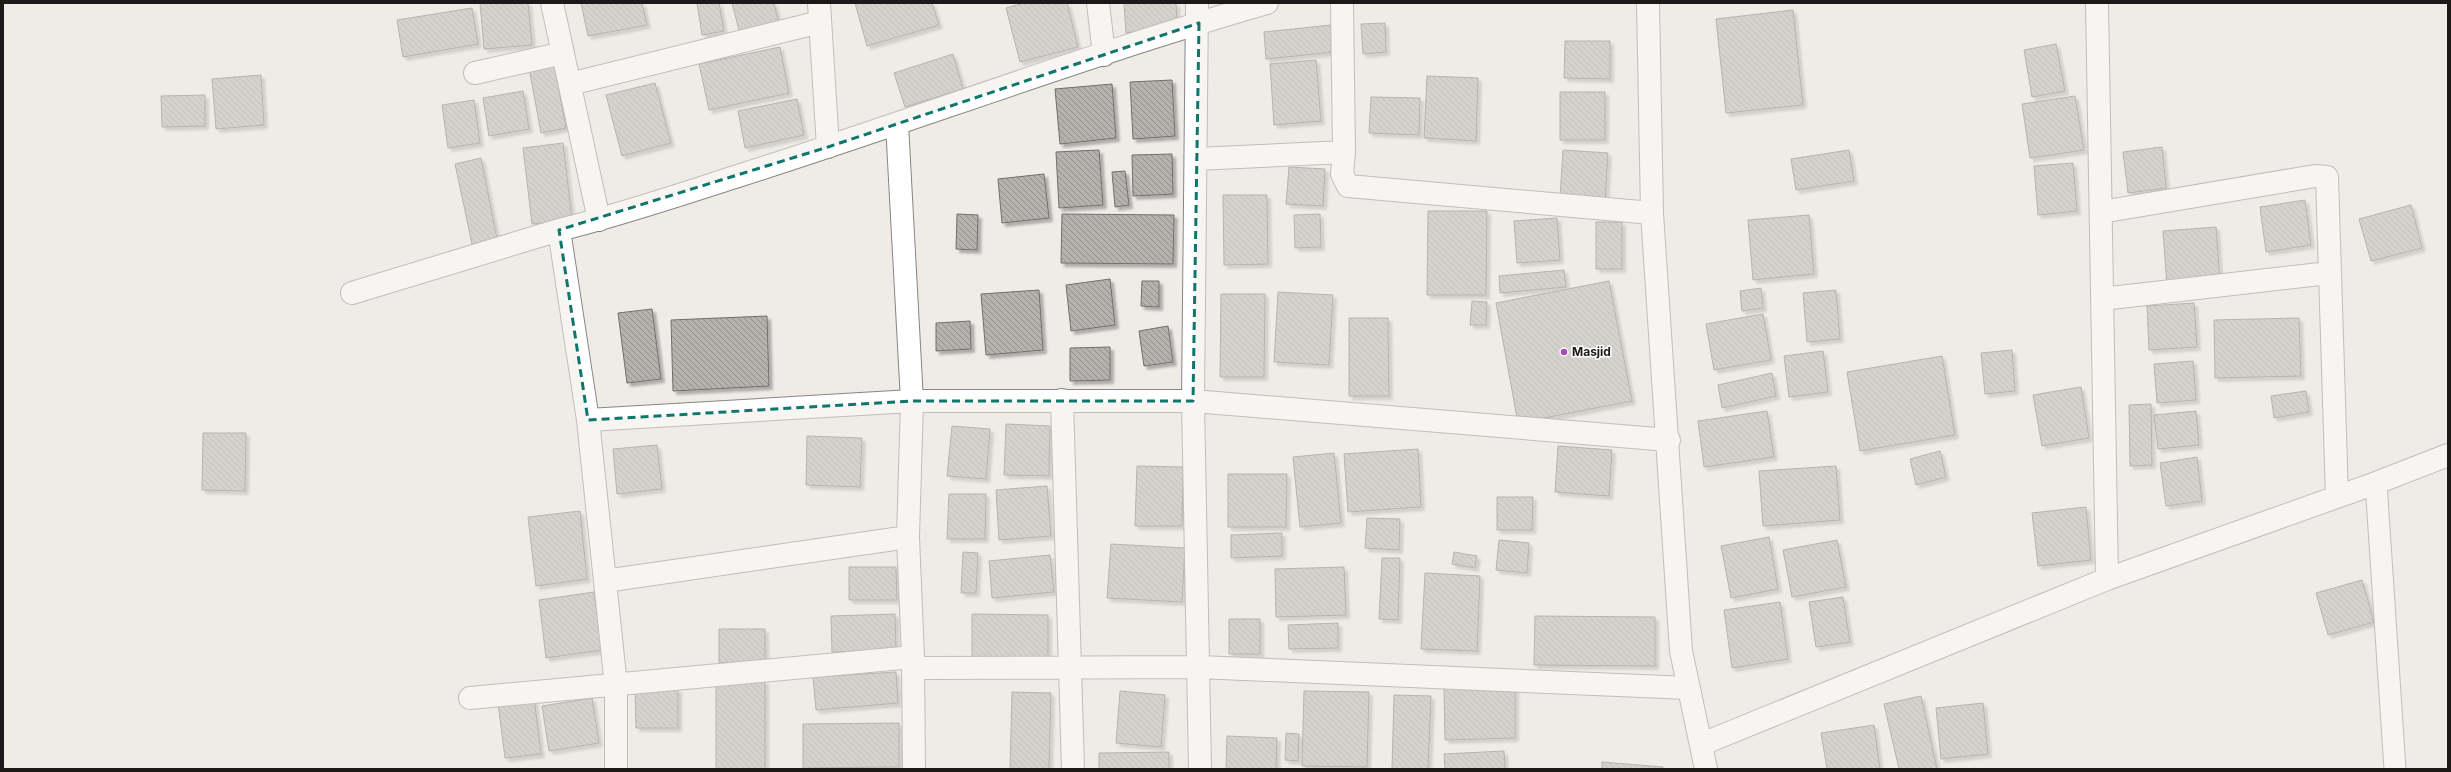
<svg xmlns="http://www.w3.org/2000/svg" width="2451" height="772" viewBox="0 0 2451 772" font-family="Inter,sans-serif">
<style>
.building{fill:url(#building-back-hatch);stroke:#726e6b;filter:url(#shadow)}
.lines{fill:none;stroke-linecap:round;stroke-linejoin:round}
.service-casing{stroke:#888681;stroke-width:23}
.minor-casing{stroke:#888681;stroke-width:24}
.tertiary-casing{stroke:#888681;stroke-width:24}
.service{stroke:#fff;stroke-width:21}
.minor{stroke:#fff;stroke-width:22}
.tertiary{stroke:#fff;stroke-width:22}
.marked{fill:none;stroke:#0f766e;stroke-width:3;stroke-dasharray:8 5;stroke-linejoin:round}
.poi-dot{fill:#a84bb5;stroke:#fff;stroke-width:1.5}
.labels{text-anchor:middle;stroke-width:3;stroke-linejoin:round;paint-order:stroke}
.poi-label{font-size:12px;font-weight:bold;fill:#1b1a19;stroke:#fff;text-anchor:start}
</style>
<defs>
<pattern id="building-back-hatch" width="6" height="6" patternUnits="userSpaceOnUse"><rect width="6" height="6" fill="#b5b1ad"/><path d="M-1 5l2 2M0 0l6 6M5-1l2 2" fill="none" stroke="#928f8c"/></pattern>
<filter id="shadow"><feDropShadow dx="3.5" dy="3.5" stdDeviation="1" flood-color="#0004"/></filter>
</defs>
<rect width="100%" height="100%" fill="#efece8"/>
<path class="building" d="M480 3H528L532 45 484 49Z
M581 3H642L647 25 588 36Z
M697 3H719L724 31 702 35Z
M732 3H774L779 24 740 34Z
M855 3H932L939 25 867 46Z
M1024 3H1067L1078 47 1020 62 1006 8Z
M1124 3H1176L1177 26 1126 33Z
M472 8 478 44 403 57 397 20Z
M1793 10 1803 105 1726 113 1716 19Z
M1385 23 1386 52 1363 54 1361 24Z
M1331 25 1334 52 1266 59 1264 32Z
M1565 41H1610V79L1564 78Z
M2056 44 2065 91 2032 97 2024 50Z
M780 47 789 93 709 110 699 64Z
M953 54 963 89 905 107 894 73Z
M1316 60 1321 121 1274 125 1270 64Z
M554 64 566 128 541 133 529 68Z
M261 75 264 125 216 129 212 79Z
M1427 76 1478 78 1476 141 1424 138Z
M1172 80 1175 136 1133 139 1130 82Z
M655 83 671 143 622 156 606 95Z
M1112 84 1116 138 1060 144 1055 89Z
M523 91 529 129 489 136 483 98Z
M1560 92H1605V140H1560Z
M205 95V126L162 127 161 96Z
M2075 96 2084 150 2030 158 2022 104Z
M1371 97 1420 98 1419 135 1369 133Z
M797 99 804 135 745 148 738 111Z
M474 100 480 143 448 148 442 105Z
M563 143 572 220 532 224 523 148Z
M2162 147 2166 188 2128 193 2123 152Z
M1099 150 1103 205 1059 208 1056 152Z
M1563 150 1608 153 1605 201 1560 198Z
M1849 150 1854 181 1796 190 1791 159Z
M1172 154 1173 194 1133 196 1132 155Z
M481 158 497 239 472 244 455 164Z
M2073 163 2077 211 2038 215 2034 166Z
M1289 167 1325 169 1323 206 1286 204Z
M1125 171 1129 205 1115 207 1112 172Z
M1044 174 1049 218 1002 223 998 179Z
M1223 195H1267L1268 264 1224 265Z
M2305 200 2311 245 2266 252 2260 207Z
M2411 205 2422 248 2371 261 2359 219Z
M1428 211H1487L1486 295H1427Z
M957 214 978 215 977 250 956 249Z
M1062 214 1174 215 1173 264 1061 263Z
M1320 214 1321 247 1295 248 1294 215Z
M1809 215 1814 274 1753 280 1748 220Z
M1557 218 1560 260 1517 263 1514 221Z
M1596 222H1622V269H1596Z
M2216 227 2220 283 2167 287 2163 231Z
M1564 270 1566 287 1500 293 1499 276Z
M1110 279 1115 325 1071 331 1066 285Z
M1142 281H1159V307L1141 306Z
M1609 281 1632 401 1518 423 1496 303Z
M1761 288 1763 308 1742 311 1740 291Z
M1039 290 1043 350 986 355 981 294Z
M1836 290 1840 339 1807 342 1803 293Z
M1278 292 1333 295 1329 365 1274 362Z
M1221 294H1265L1264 377H1220Z
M1472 301 1487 302 1486 325H1470Z
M2194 303 2197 347 2149 350 2147 306Z
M652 309 661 379 627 383 618 313Z
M1763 314 1771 360 1714 370 1706 324Z
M767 316 769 386 673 391 671 320Z
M1349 318H1388L1389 396H1349Z
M2299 318 2301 376 2215 378 2214 320Z
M970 321 971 349 936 351V323Z
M1168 326 1173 362 1144 366 1139 331Z
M1110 347V380L1070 381V348Z
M2012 350 2015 391 1985 394 1981 353Z
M1823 351 1828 392 1789 397 1784 356Z
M1942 356 1955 435 1860 451 1847 372Z
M2193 361 2196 400 2157 403 2154 364Z
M1772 373 1776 396 1722 408 1718 385Z
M2081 387 2089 438 2042 446 2033 395Z
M2306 391 2309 412 2274 418 2271 396Z
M2151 404 2152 465 2130 466 2129 405Z
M1767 411 1774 457 1704 467 1698 421Z
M2196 411 2199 445 2158 449 2154 415Z
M1006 424 1050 426 1049 476 1004 475Z
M952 426 990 429 986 479 947 476Z
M203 433H246L245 491 202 490Z
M807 436 862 438 860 487 806 485Z
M657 445 662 489 617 494 613 449Z
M1558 446 1612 450 1609 496 1555 492Z
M1418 449 1421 507 1348 512 1344 454Z
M1940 451 1946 477 1916 485 1910 459Z
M1334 453 1341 523 1300 527 1293 457Z
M2197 457 2202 501 2166 506 2160 463Z
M1137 466 1183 467 1182 526H1135Z
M1836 466 1840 520 1763 526 1759 471Z
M1228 474H1287L1286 527H1228Z
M1047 486 1051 536 999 540 996 490Z
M949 494H986L985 539H947Z
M1497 497H1533L1532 530H1497Z
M2086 507 2091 560 2038 566 2032 513Z
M580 511 587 579 536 586 528 517Z
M1367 518 1400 519 1399 550 1365 548Z
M1282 533V556L1231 558V535Z
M1769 537 1778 589 1731 598 1721 546Z
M1499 540 1529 543 1527 573 1496 570Z
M1837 540 1846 587 1792 597 1783 550Z
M1111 544 1185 548 1182 602 1107 598Z
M963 552 978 553 976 593H961Z
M1454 552 1477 556 1475 568 1452 564Z
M1050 555 1054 592 992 598 989 561Z
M1382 558H1400L1398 620 1379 619Z
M849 567H896L897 600H849Z
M1344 567 1346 615 1276 617 1275 569Z
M1425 573 1480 576 1477 651 1421 649Z
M2362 580 2374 622 2328 635 2316 593Z
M594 592 602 650 546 658 539 600Z
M1843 597 1850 642 1816 647 1809 602Z
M1780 602 1788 659 1732 668 1724 610Z
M895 614 896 651 832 652 831 616Z
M972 614 1048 615V657H972Z
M1535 616 1655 617V666L1534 665Z
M1229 619H1260V654H1229Z
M1338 623V648L1289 649 1288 625Z
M719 629H765V662L719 663Z
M896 672 898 703 816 710 813 677Z
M765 681V769H716V682Z
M1444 688H1515V738L1445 740Z
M635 689H678V728H636Z
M1120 691 1165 695 1161 747 1116 743Z
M1304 691 1369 692 1367 767 1302 766Z
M1012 692 1051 693 1049 769H1010Z
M1394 695 1431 696 1428 769H1392Z
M1921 696 1937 769H1899L1884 704Z
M534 698 541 754 505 758 498 703Z
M592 698 599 743 549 751 542 706Z
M1983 703 1988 754 1941 759 1936 708Z
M899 723V767L803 768V724Z
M1874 725 1880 769H1827L1821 733Z
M1286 733 1299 734 1298 761 1285 760Z
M1227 736 1277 738 1276 769H1226Z
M1504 751 1505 769H1445L1444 754Z
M1169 752V769H1099V753Z
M1602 762 1663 767V769H1602Z"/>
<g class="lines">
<g class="service-casing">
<path id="service" d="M2376 483 2395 769"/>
</g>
<g class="minor-casing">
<path id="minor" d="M552 3 599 220
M819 3 828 147
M1098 3 1104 55
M1197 3 1193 401 1200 769
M1342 3 1344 152 1342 174 1348 186 1652 213
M2097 3 2107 579
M475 73 563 53
M570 84 820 22
M897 124 912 401 908 537 913 657 914 769
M1196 159 1344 152
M2101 212 2315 176 2327 177 2337 497
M352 293 559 230
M2102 299 2329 273
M1062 400 1073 769
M588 420 912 401H1193L1669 440
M605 581 908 537
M913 668 1199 667 1688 688
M470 698 913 657
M1702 744 2107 579 2376 483 2448 455
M616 769V686L588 420 559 230C620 215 679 195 738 176 915 120 1089 54 1267 3"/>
</g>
<g class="tertiary-casing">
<path id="tertiary" d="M1648 3 1652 213 1681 651 1706 769"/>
</g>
<use href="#service" class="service"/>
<use href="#minor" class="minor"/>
<use href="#tertiary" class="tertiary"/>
</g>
<path d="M0 0H2451V772H0ZM1199 23 1193 401H912L588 420 559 230 828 147Z" fill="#efece8" fill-opacity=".55" fill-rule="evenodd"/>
<path class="marked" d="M1199 23 1193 401H912L588 420 559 230 828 147Z"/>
<circle class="poi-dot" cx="1564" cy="352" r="4"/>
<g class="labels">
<g class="poi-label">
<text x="1572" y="356">Masjid</text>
</g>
</g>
<rect width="2451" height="772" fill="none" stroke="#1b1a19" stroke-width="8"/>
</svg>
